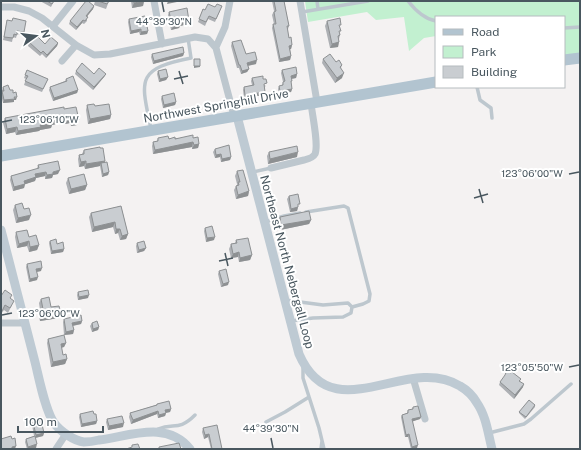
<svg xmlns="http://www.w3.org/2000/svg" width="581" height="450" viewBox="0 0 581 450" font-family="'Public Sans',sans-serif">
<style>
.green{fill:#c2f0d0}
.lines{fill:none;stroke-linecap:round;stroke-linejoin:round}
.lane{stroke:#bdc7ce;stroke-width:3.5}
.street{stroke:#bdc7ce;stroke-width:7}
.secondary{stroke:#becad3;stroke-width:9}
.primary{stroke:#b2c4d0;stroke-width:11}
.wall{fill:#adb0b4}
.shaded-wall{fill:#8d9092}
.building{fill:#c9cdd1;stroke:#8d9092}
.ticks{fill:none;stroke:#49575f;stroke-width:1.5}
.labels{text-anchor:middle;stroke-width:4;stroke-linejoin:round;paint-order:stroke}
.street-label{font-size:12px;fill:#49575f;stroke:#fff}
.ticks-label{font-size:10px;text-anchor:middle;fill:#49575f;stroke:#fff;stroke-width:4;stroke-linejoin:round;paint-order:stroke}
</style>
<rect width="100%" height="100%" fill="#f4f2f2"/>
<path class="green" d="M305 1H580V55L564 58V17H436V36L424 38 409 51 404 17 376 20 367 12 308 22Z"/>
<g class="lines">
<path class="lane" d="M317 1 318 9
M408 1C415 10 424 19 436 21
M302 12 368 1
M564 28 580 27
M477 87 480 100 491 108 492 118
M151 129C141 80 135 69 191 58L188 38
M253 172 271 168
M306 212 344 206 348 208 370 294 369 301 363 304 352 307
M265 222 284 216 300 213
M285 300 323 305 348 303 352 307 351 313 343 317 313 318 291 321
M303 365V378L319 428 324 449
M266 422 285 412 309 397
M158 429C174 422 178 432 195 415
M489 433 524 424 531 419 571 384
M321 449 322 441"/>
<path class="street" d="M154 1 162 44
M300 1 317 102
M1 7H14L29 11 42 18 76 45 94 55 110 54 195 37 208 39 216 48 234 116
M53 26 73 1
M216 47 225 27 230 1
M62 61 76 45
M271 168 304 160C308 159 313 158 315 154 319 145 312 114 311 103
M1 323H25
M413 378 425 419
M56 449 66 434"/>
<path class="secondary" d="M237 116 299 354C333 432 406 353 460 386 467 390 473 396 477 403 486 416 488 433 492 449
M1 230C12 274 24 318 35 362 39 378 45 410 54 423 60 431 74 441 84 442 89 442 95 441 99 440 130 436 167 420 190 449"/>
<path class="primary" d="M564 60 580 58
M1 156 436 82"/>
</g>
<path class="wall" d="M40 1H54L51 7Z
M95 1H109L106 9 94 5Z
M131 1H144L143 6 132 8Z
M272 1H284L289 26 288 29H287L289 38 292 45 291 49H290L291 56 290 60 279 62 272 28 273 24H274L272 15 274 11Z
M94 6 93 9 87 16V21L84 24 82 23 76 30 69 24 70 21Z
M222 6 215 22 208 19 205 26 198 22 203 9 205 10 215 7Z
M169 12 189 21 188 24 180 26 179 28 171 30 168 15Z
M129 19 148 31 147 34 140 35 139 32 130 34 128 22Z
M7 20 24 32 23 35 17 34 16 38 13 37 12 42 3 40Z
M327 21 340 34V35L339 39 338 47 330 48 325 26Z
M29 42 45 44 58 43 57 46 46 58 42 54 40 56 28 46Z
M232 42 256 64 248 66 249 69 247 72 241 74 239 68H237L231 46Z
M184 53 183 56 153 64 151 57 152 54Z
M323 59 336 62 342 65 341 68 342 78 335 83 322 63Z
M27 70 48 79 42 92 24 85 26 79 24 78Z
M282 70 297 74 296 78 291 79V83L292 89 291 92 279 94 278 89 279 86H282L283 82 281 73Z
M76 71 94 74H106L104 77 93 90 75 74Z
M158 71 168 77 166 80 159 82 157 74Z
M252 78 266 86 264 87V95L244 98 243 90 244 87 252 85 251 81Z
M66 79 78 90 77 93 53 101 49 90 50 87 65 81Z
M3 87 13 93 16 100H14V102L3 103 1 94Z
M162 96 176 102 175 105 163 108 161 99Z
M87 105 95 106 111 115 110 119 88 124 86 110Z
M64 109 77 125 71 126 70 123 65 124V122L52 125 51 128 40 130 39 131 16 135 15 132 6 134 3 123 5 118Z
M158 138H193L199 144 198 148 192 149V147L153 154 152 146 153 142 157 141Z
M215 149 231 157 230 160 221 162 220 157 215 158 213 152Z
M84 150 105 162 109 172 108 175 102 177 100 166 85 169 84 166 79 167 78 159 79 155 82 154Z
M269 152 297 157 268 164 267 156Z
M38 165 58 174 53 175 52 178 45 179V176L36 178 35 181 25 184 24 188 13 191 10 180 11 176 37 169Z
M237 171 249 191 248 196 236 199 234 190 236 186 237 185V184L235 176Z
M68 178 87 185 85 190 69 194 66 183Z
M289 196 298 207 297 211 290 212 287 199Z
M15 205 24 209 29 220 16 223 13 210Z
M121 206 128 234 126 239 120 240 118 233 115 234 113 227 92 232 89 217 91 213Z
M280 217 311 220 309 224 280 230 278 222Z
M205 228 214 240 206 242 204 231Z
M16 232 29 237 39 245 37 250 29 252 27 246 17 248 15 237Z
M236 240 252 255 250 260 239 262 238 257 231 258 229 249 231 244 235 243Z
M50 241 57 244 64 249 63 252 51 254 49 243Z
M137 243 146 248 144 251 137 253 136 246Z
M27 264 41 271 37 272V280L29 282 26 267Z
M219 271 228 285 221 287 218 274Z
M78 292 88 298 78 300 77 295Z
M1 296 11 299 12 305 8 313 4 310 1 314Z
M41 299 51 307 61 314 59 318 40 321 38 314 40 310 39 303Z
M64 319 82 321 81 324 73 326 74 330 73 334 64 335 63 322Z
M92 323 99 327 98 330 92 332 90 326Z
M48 339 66 343 64 347 61 348 63 355 67 359 65 364 51 367 47 343Z
M521 379 520 381 523 387 514 399 499 385 500 382Z
M157 404 171 409 170 412 166 413 165 416 158 418 157 414 131 424 129 417 130 413 156 405Z
M535 405V407L525 419 519 413V412Z
M413 407 421 417 420 419 412 421 417 448 411 449 408 437H405L401 417 402 415 407 413 408 410 412 409Z
M80 414H94L97 421 96 424 81 427 79 417Z
M107 419 123 427 108 430 106 422Z
M33 422 44 433 43 436 35 438 36 448 30 449H27L25 442 26 439 34 436 32 425Z
M203 428 222 449H211L208 437 204 439 202 432Z"/>
<path class="shaded-wall" d="M144 1 143 6 132 8 134 3Z
M168 1H178L177 2 167 4Z
M94 6 93 9 85 19 86 16Z
M83 20 82 23 76 30 77 27Z
M189 21 188 24 180 26 179 28 171 30 173 27 180 23Z
M141 29 139 32 130 34 131 31Z
M148 31 147 34 140 35 141 32Z
M339 42 338 47 330 48 332 44Z
M58 43 57 46 46 58 47 55Z
M292 45 291 49 288 50 289 46Z
M184 53 183 56 153 64 154 61Z
M291 56 290 60 279 62 280 59Z
M257 60 256 64 246 66 247 63Z
M194 66H200V67L194 68Z
M249 69 247 72 241 74 242 71Z
M344 73 342 78 335 83 337 78Z
M106 74 104 77 93 90 94 87Z
M297 74 296 78 290 79 291 76Z
M168 77 166 80 159 82 160 79Z
M292 89 291 92 279 94 280 91Z
M78 90 77 93 53 101 54 98Z
M265 92 264 95 244 98 245 95Z
M17 97 16 100H14V102L3 103 4 100Z
M176 102 175 105 163 108 164 105Z
M111 115 110 119 88 124 90 119Z
M67 118 65 122 52 125 51 128 40 130 39 131 16 135 18 131 40 125 53 121Z
M72 119 70 123 65 124 67 120Z
M79 120 77 125 71 126 72 122Z
M17 127 15 132 6 134 7 129Z
M193 142 192 147 153 154 155 150Z
M199 144 198 148 192 149 194 145Z
M298 152 297 157 268 164 270 159Z
M221 154 220 157 215 158 216 155Z
M231 157 230 160 221 162 222 159Z
M86 161 84 166 79 167 81 162Z
M105 161 104 165 101 163 100 166 85 169 86 164Z
M60 170 58 174 53 175 52 178 45 179 47 175 53 172Z
M46 172 45 176 36 178 35 181 23 185 24 181 35 174Z
M109 172 108 175 102 177 103 174Z
M25 184 24 188 13 191 14 187Z
M87 185 85 190 69 194 71 189Z
M249 191 248 196 236 199 238 195Z
M298 207 297 211 290 212 291 209Z
M31 215 29 220 16 223 18 218Z
M311 220 309 224 280 230 281 225Z
M115 222 113 227 92 232 94 227Z
M116 229H120L118 233 115 234Z
M128 234 126 239 120 240 122 236Z
M215 237 214 240 206 242 207 238Z
M29 241 27 246 17 248 19 244Z
M39 245 37 250 29 252 30 247Z
M146 248 144 251 137 253 139 250Z
M64 249 63 252 51 254 52 251Z
M239 252 238 257 231 258 233 254Z
M252 255 250 260 239 262 240 258Z
M42 268 41 271 35 272 36 269Z
M38 277 37 280 29 282 30 279Z
M229 282 228 285 221 287 223 284Z
M89 295 88 298 78 300 79 297Z
M61 314 59 318 40 321 41 316Z
M82 321 81 324 71 326 72 323Z
M99 327 98 330 92 332 93 329Z
M74 330 73 334 64 335 66 332Z
M66 343 64 347 59 348 61 344Z
M67 359 65 364 51 367 53 362Z
M524 384 523 387 514 399 515 395Z
M171 409 170 412 164 413 165 410Z
M158 411 157 414 131 424 133 420Z
M166 413 165 416 158 418 159 415Z
M421 417 420 419 411 422 412 419Z
M97 421 96 424 81 427 82 424Z
M124 423 123 427 108 430 109 426Z
M44 433 43 436 35 438 36 435Z
M209 434 208 437 204 439 205 435Z
M409 434 408 437H405L406 435Z
M37 444 36 448 30 449H27L28 447Z
M418 445 417 448 411 449 412 447Z
M16 446 15 449H11L12 447Z"/>
<path class="building" d="M47 1H54L52 4Z
M86 1H88L94 6 86 16 88 17 85 21 83 20 77 27 70 21Z
M98 1H109L107 4Z
M134 1H144L134 3Z
M274 1H284L289 26H287L289 38 291 37 292 45 289 46 291 56 280 59 273 24H276L274 12 276 11Z
M208 4 215 7 217 4 222 6 216 19 209 16 206 22 199 19 203 9 205 10Z
M187 8 189 21 180 23V25L173 27 169 12Z
M145 16 148 31 141 32V29L131 31 129 19Z
M13 18 26 21 24 32 17 31V35L14 34 13 38 4 37 7 20 12 21Z
M340 18 341 25H339L341 31H339L340 35 338 36 339 42 332 44 327 21Z
M36 35 45 44 51 37 58 43 47 55 43 51 41 53 29 42Z
M241 40 246 54 255 52 257 60 247 63 249 69 242 71 240 65H239L232 42Z
M183 47 184 53 154 61 152 54Z
M330 54 336 62 339 60 342 65 340 67 344 73 337 78 323 59Z
M194 59H200V66H194Z
M82 63 94 74 99 68 106 74 94 87 76 71Z
M296 67 297 74 291 76 292 81H291L292 89 280 91 279 86 283 85V82L285 81 282 70Z
M166 69 168 77 160 79 158 71Z
M27 70 48 79 43 89 25 81 28 76 25 75Z
M73 76 78 90 54 98 50 87 67 81 66 79Z
M263 76V79H266L267 83 264 84 265 92 245 95 244 87 254 85 252 78Z
M8 85 10 90H13V93L16 92 17 97H14L15 99 4 100 2 91H4L3 87Z
M174 93 176 102 164 105 162 96Z
M94 104 95 106 109 104 111 115 90 119 87 105Z
M64 107V109L76 107 79 120 72 122V119L67 120V118L53 121V123L40 125 41 127 18 131 17 127 7 129 5 118Z
M193 135V138L198 137 199 144 194 145 193 142 155 150 153 142 158 141V138L168 136 169 139 175 137V139Z
M229 145 231 157 222 159 221 154 216 155 215 149Z
M297 146 298 152 270 159 269 152Z
M100 147V148H103L105 161 86 164V161L81 162 79 155 84 154V150Z
M58 161 60 170 53 172V174L47 175 46 172 35 174 36 177 24 181 25 184 14 187 11 176 39 168 38 165Z
M107 162 109 172 103 174 101 163Z
M243 170 249 191 238 195 236 186 239 185 238 182H240L237 171Z
M84 174 87 185 71 189 68 178Z
M298 194 300 204H298V207L291 209 289 196Z
M22 203 24 209 29 208 31 215 18 218 15 205Z
M121 206 128 234 122 236 120 229H116L115 222 94 227 91 213Z
M309 211 311 220 281 225 280 217Z
M212 226 215 237 207 238 205 228Z
M27 230 29 237 36 235 39 245 30 247 29 241 19 244 16 232Z
M248 238 252 255 240 258 239 252 233 254 231 244 237 243 236 240Z
M56 239 57 244 63 242 64 249 52 251 50 241Z
M144 241 146 248 139 250 137 243Z
M41 261 42 268 36 269 38 277 30 279 27 264Z
M226 269 229 282 223 284 219 271Z
M5 290 12 295 10 298 14 301 10 308 5 305 2 311H1V296Z
M88 290 89 295 79 297 78 292Z
M49 297 51 307 59 306 61 314 41 316 40 310 43 309 41 299Z
M81 315 82 321 72 323 74 330 66 332 64 319Z
M97 321 99 327 93 329 92 323Z
M64 335 66 343 61 344 63 355 66 354 67 359 53 362 48 339Z
M507 370 510 373 512 372 521 379 519 381 524 384 515 395 500 382 505 375Z
M529 400 535 405 526 417 519 412Z
M169 401 171 409 165 410 166 413 159 415 158 411 133 420 130 413 157 405V404Z
M418 406 421 417 412 419 418 445 412 447 409 434 406 435 402 415 408 413V410L413 409V407Z
M93 411 94 414H96L97 421 82 424 80 414Z
M122 416 124 423 109 426 107 419Z
M41 420 44 433 36 435 33 422Z
M217 425 222 449H212L209 434 205 435 203 428Z
M11 436 12 439 15 438 16 446 12 447V449H1V439Z
M35 436 37 444 28 447 26 439Z
M179 443 181 449H159V447Z
M138 444 140 449H126L132 447V445Z"/>
<path class="ticks" d="M162 2 164 12M179 71 183 84M174 79 188 76M2 122 12 120M569 174 579 172M479 189 483 203M474 198 488 194M225 253 228 266M219 261 233 258M2 315 12 313M569 367 579 365M271 438 273 448"/>
<g class="labels">
<g class="street-label">
<text transform="translate(216 106) rotate(-10)" y="4">Northwest Springhill Drive</text>
<text transform="translate(287 262) rotate(75)" y="4">Northeast North Nebergall Loop</text>
</g>
</g>
<g class="ticks-label">
<text x="164" y="25">44°39'30"N</text>
<text x="49" y="123">123°06'10"W</text>
<text x="532" y="177">123°06'00"W</text>
<text x="49" y="317">123°06'00"W</text>
<text x="532" y="371">123°05'50"W</text>
<text x="271" y="432">44°39'30"N</text>
</g>
<rect width="581" height="450" fill="none" stroke="#49575f" stroke-width="4"/>
<rect x="435" y="16" width="130" height="72" fill="#ffffff" stroke="#b6bcbf"/>
<rect x="443" y="29" width="20" height="6" fill="#b2c4d0" stroke="#b6bcbf"/>
<text x="471" y="36" font-size="12" fill="#49575f">Road</text>
<rect x="443" y="46" width="20" height="12" fill="#c2f0d0" stroke="#b6bcbf"/>
<text x="471" y="56" font-size="12" fill="#49575f">Park</text>
<rect x="443" y="66" width="20" height="12" fill="#c9cdd1" stroke="#b6bcbf"/>
<text x="471" y="76" font-size="12" fill="#49575f">Building</text>
<g transform="translate(36 36) rotate(76)" stroke="#ffffff" stroke-width="3" paint-order="stroke">
<path d="M0-3L7 15L0 10L-7 15Z" fill="#49575f"/>
<text y="-6" font-size="11" font-weight="bold" text-anchor="middle" fill="#49575f">N</text>
</g>
<path d="M18 426v6h85v-6" fill="none" stroke="#49575f" stroke-width="2"/>
<text x="24" y="426" font-size="12" fill="#49575f" stroke="#ffffff" stroke-width="3" paint-order="stroke">100 m</text>
</svg>
